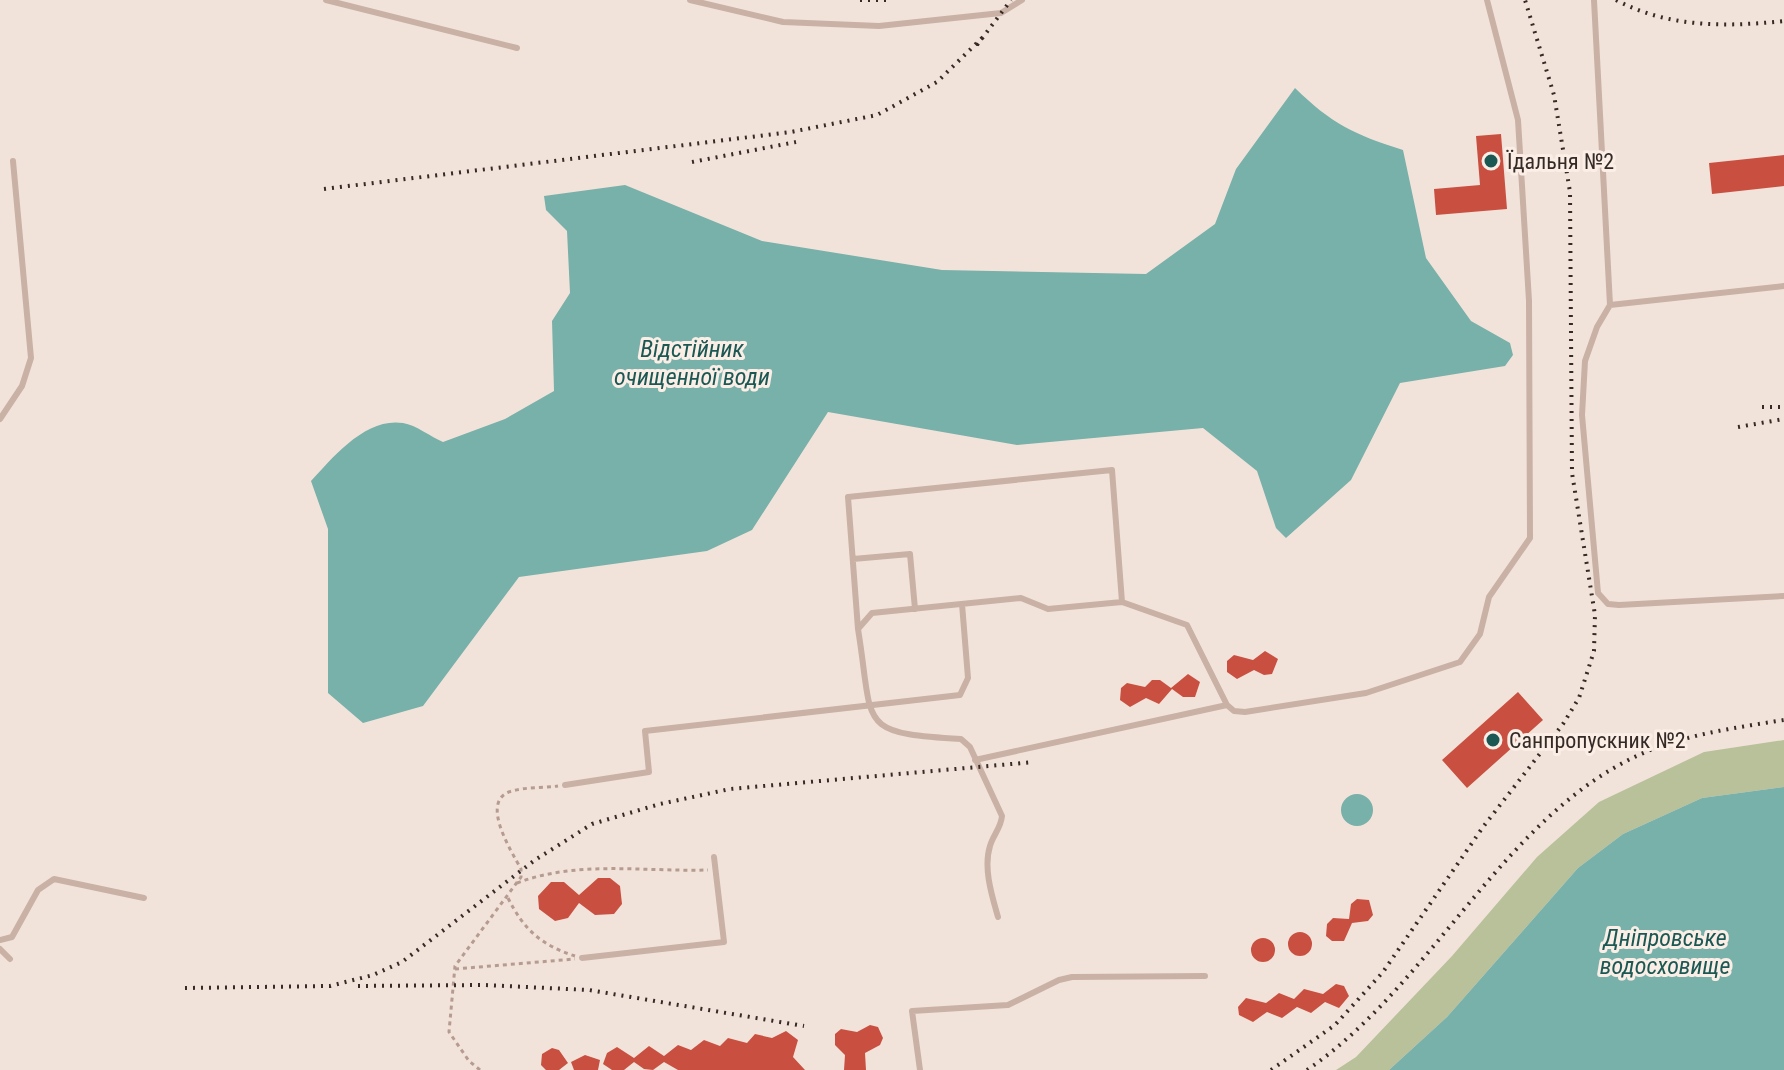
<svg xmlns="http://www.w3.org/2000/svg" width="1784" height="1070" viewBox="0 0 1784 1070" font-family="'Roboto Condensed',sans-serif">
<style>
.green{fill:#b9c19a}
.water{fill:#78b0aa}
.building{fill:#c95041}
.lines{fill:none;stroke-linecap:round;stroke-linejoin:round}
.path{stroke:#b69b90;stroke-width:3;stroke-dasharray:4 4;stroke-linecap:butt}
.lane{stroke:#cab1a6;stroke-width:6}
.rail{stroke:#362a27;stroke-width:4;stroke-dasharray:2 6;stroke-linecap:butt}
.poi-dot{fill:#1b5854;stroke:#faeee6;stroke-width:3}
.labels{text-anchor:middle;stroke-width:6;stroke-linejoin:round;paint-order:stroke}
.poi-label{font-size:22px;fill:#362a27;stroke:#faeee6;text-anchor:start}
.water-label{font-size:24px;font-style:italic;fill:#1b5854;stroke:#faeee6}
</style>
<rect width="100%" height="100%" fill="#f2e3da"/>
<path class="green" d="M1784 740V787L1702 798 1623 834 1578 868 1447 1017 1389 1070H1336L1356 1057 1452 956 1537 857 1599 802 1704 752Z"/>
<path class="water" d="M1295 88C1332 124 1353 134 1403 150L1426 258 1471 321 1510 343 1513 355 1505 366 1400 383 1351 480 1286 538 1276 528 1257 471 1203 428 1017 445 828 412 752 530 707 551 519 577 423 706 363 723 328 693V529L311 481C333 457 366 417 403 423 416 425 431 437 443 442L505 419 554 391 552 321 570 293 567 231 546 210 544 196 625 185 762 241 942 270 1146 274 1215 224 1236 169Z
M1784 787V1070H1389L1447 1017 1578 868 1623 834 1702 798Z
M1341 810a16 16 0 1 1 32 0a16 16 0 1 1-32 0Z"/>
<path class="building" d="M1501 134 1507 209 1436 215 1434 189 1480 185 1476 136Z
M1784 155V186L1712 194 1709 163Z
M1265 651 1278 659 1272 674 1264 675 1254 670 1237 679 1227 672V661L1234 655 1253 660Z
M1188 674 1200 682 1195 697H1183L1172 689 1159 704 1146 698 1130 707 1120 700 1121 688 1127 683 1145 687 1152 680H1160L1171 688Z
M1518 692 1543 720 1467 788 1442 760Z
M598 878H610L620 886 622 904 614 914 595 915 579 903 568 918 555 921 539 909 538 896 551 882H564L579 895Z
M1357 899 1369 900 1373 915 1368 921 1352 923 1344 941H1332L1326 936 1327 924 1333 918 1349 919 1351 904Z
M1288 944a12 12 0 1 1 24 0a12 12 0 1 1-24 0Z
M1251 950a12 12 0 1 1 24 0a12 12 0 1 1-24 0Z
M1336 984 1344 986 1349 996 1339 1008 1325 1002 1311 1013 1297 1007 1282 1018 1267 1012 1253 1022 1239 1015 1238 1007 1246 998 1266 1003 1279 993 1294 999 1304 989 1323 994Z
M870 1025 878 1027 883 1038 880 1045 865 1053 866 1070H844L845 1055 835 1045V1034L841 1029 857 1032Z
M786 1031 798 1040 793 1057 805 1070H678L664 1062 653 1070 644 1069 634 1062 624 1070H612L603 1064 607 1053 617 1047 634 1058 649 1046 664 1056 678 1045 691 1050 704 1040 720 1046 728 1038 747 1043 755 1034 772 1038Z
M552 1048 559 1050 568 1063 559 1070H546L541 1065 542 1054Z
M585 1055 600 1060 598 1070H574L571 1062Z"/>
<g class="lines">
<path class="path" d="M517 883C577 860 645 872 708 870
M508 898C524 930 541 945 575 956
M455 969 575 959
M480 1070 469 1061 449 1032 455 966 521 877V869C512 852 478 800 512 791 526 787 543 788 558 786"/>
<path class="lane" d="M326 0 517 48
M690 0 783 22 879 26 1001 13 1022 0
M1594 0 1610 305 1784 286
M1610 305 1597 327 1585 361 1582 415 1598 593 1608 604 1619 605 1784 596
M0 419 22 386 31 358 13 161
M853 559 910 554 915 609
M858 629 848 497 1112 470 1122 602
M975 760 1227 705
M565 785 649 772 645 731 960 695 968 678 962 604
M998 917C992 896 983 868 990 846 993 835 1001 828 1002 816L970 747 961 739C855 733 874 726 858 629L872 613 1021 598 1048 609 1122 602 1187 625 1227 705 1234 711 1245 712 1366 693 1460 662 1480 634 1489 597 1530 538 1529 301 1518 120 1487 0
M0 940 12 937 38 890 54 879 144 898
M0 949 10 959
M582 958 724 942 714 857
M920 1070 912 1011 1008 1005 1059 980 1072 977 1205 976"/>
<path class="rail" d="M860 0H888
M1616 0C1669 28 1726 27 1784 21
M977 45 1011 0
M692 162 796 142
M324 189 791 132 877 115 937 82 982 38
M1762 407H1784
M1738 427 1784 419
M358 986 484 985 589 990 804 1026
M185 988 330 986 373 975 402 962 535 860 592 824 660 804 730 789 1034 762
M1271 1070 1335 1025 1383 972 1483 827 1563 724 1579 698 1594 651 1595 615 1572 473 1570 192 1554 95 1525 0
M1307 1070C1435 983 1508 805 1653 749 1695 733 1740 727 1784 720"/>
</g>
<g class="poi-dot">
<circle cx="1491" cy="161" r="8"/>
<circle cx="1493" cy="740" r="8"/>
</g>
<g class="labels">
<g class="poi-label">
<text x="1507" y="169">Їдальня №2</text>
<text x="1509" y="748">Санпропускник №2</text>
</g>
<g class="water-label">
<text x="692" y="357">Відстійник<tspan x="692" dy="28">очищенної води</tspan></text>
<text x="1665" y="946">Дніпровське<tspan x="1665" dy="28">водосховище</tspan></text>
</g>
</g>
</svg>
